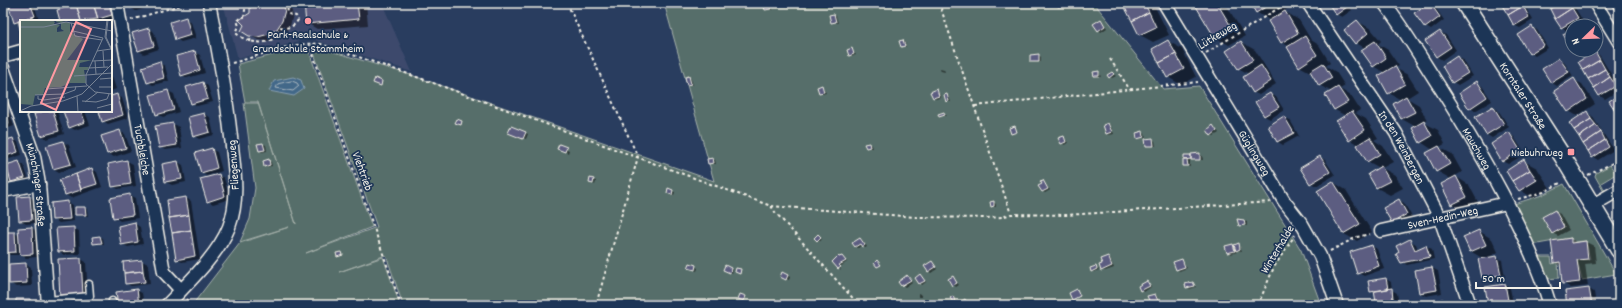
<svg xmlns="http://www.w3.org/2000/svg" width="1622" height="308" viewBox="0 0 1622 308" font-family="Dekko,sans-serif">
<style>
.built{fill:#3c4a6c}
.green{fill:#566e6a;stroke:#a5b0a9}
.water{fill:#426889;stroke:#899faf}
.shadow{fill:#0007}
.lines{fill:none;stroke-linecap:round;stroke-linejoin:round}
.shore{stroke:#adbac2;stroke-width:1}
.building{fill:#5b5d81;stroke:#f4f1e8}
.lane-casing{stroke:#f4f1e8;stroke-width:9}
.street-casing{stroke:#f4f1e8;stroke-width:15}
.secondary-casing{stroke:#f4f1e8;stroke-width:19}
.path{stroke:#f4f1e8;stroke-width:2;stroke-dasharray:3 3;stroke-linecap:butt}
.lane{stroke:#1d3557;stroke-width:6}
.street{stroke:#1d3557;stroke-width:12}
.secondary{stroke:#1d3557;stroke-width:16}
.poi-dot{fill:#ff9aa2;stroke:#1d3557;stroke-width:1.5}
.labels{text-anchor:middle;stroke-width:3.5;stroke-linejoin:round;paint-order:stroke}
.poi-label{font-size:12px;fill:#f4f1e8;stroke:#1d3557}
.street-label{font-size:12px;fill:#f4f1e8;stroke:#1d3557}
.inset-road{fill:none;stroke:#7a8596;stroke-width:1}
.view{fill:#ff9aa2;fill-opacity:0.15;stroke:#ff9aa2;stroke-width:2}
.inset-edge{fill:none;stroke:#f4f1e8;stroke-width:2}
</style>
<rect width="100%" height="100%" fill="#293d5f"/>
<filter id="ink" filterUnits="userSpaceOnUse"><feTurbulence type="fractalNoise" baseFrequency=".025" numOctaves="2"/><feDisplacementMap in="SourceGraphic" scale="8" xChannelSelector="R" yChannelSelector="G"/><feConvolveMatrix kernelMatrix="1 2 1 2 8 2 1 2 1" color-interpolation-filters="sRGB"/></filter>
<g filter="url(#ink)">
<path class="built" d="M223 3H382L412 72 309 38 238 59Z"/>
<path class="green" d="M664 3H1094L1163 89 1199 86 1301 250 1321 305H403L386 255 339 272 383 257 400 305 193 304 240 243 289 227 240 242 250 219 255 188 244 103H258L296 224 258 102H245L238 64 307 46 372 227 306 253 377 227 311 45 414 76 714 181Z
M1610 165 1616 174 1601 183 1605 191 1604 192 1595 176 1596 173Z
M1564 184 1616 274 1582 280 1577 260 1590 259 1586 241 1573 242 1571 238 1532 245 1514 204 1542 195Z
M1537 257H1551L1552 264 1558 262 1559 278 1546 279Z"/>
<path class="water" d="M293 77 301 80 304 89 294 96 269 91 274 81Z"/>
<path class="shadow" d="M9 3H34L39 21H21V29L20 25 15 22Z
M84 3H113L117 17 105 21H61Z
M130 3H164L136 11 131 8Z
M255 3H289L293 15 290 26 285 33 277 38 267 41 258 40 242 31Z
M305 3H366L368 25 317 29 307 23Z
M764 3H772L773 10H765Z
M1058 3H1065L1066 7H1061Z
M1133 3H1149L1155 7 1169 35 1153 42 1140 35Z
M1195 3H1225L1245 36 1229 45 1216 38Z
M1251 3H1286L1289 8 1284 11 1299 20 1311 40 1319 45 1330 63 1326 66 1336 72 1345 86 1340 89 1351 96 1360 110 1355 113 1366 119 1378 138 1374 140 1383 146 1393 162 1382 168 1395 175 1403 188 1390 195 1377 188 1369 174 1380 168 1367 161 1359 145 1350 140 1346 116 1335 110 1326 96 1332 92 1319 85 1312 73 1299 66 1290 47 1281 42 1271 21 1256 12Z
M1329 3H1347L1352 10 1342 17 1336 14Z
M1403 3H1416L1409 7Z
M1505 3H1523L1533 20 1520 28 1514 25Z
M1561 3H1572L1583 21 1572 26 1567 31 1562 27 1551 9Z
M1611 3H1619V15Z
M1429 4 1435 7 1444 20 1431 30 1426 27Z
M834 15 836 16 838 23 832 22Z
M186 19 191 22 196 38 181 42 176 39Z
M1101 20 1107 28 1101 32 1099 30Z
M1357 21 1371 29 1381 41 1378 44 1388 50 1399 66 1395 68 1408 75 1418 91 1407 98 1419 105 1427 120 1423 122 1438 130 1445 144 1439 147 1452 154 1462 172 1455 176 1469 185 1479 204 1466 212 1452 204 1451 179 1437 171 1433 150 1421 142 1416 127 1402 119 1394 104 1401 100 1389 93 1385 73 1373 66 1365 48 1356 43Z
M1532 27 1537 30 1548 48 1535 56 1530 53Z
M149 29 154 32 159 49 144 54 139 51Z
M1572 30V47L1565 34Z
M1440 32 1446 35 1456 50 1442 60 1437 57 1426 42Z
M902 41 905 42 906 47 901 46Z
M1168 41 1182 49 1196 77 1181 85 1168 77Z
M1241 42 1255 50 1276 84 1259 95 1253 92 1249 74 1238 68Z
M852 50 856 55 852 56 849 55Z
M1574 50H1586L1580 54Z
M194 52 200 55 205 73 187 78 182 75Z
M1595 52 1600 56 1619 87V90L1605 99 1600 96Z
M1039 55 1041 57V62L1031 61Z
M1457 57 1463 60 1473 76 1458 85 1453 82Z
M1559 59 1564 62 1573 76 1557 86 1552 83 1543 69Z
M159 63 165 66 169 81 153 85 147 82Z
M940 68 944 69 945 72 941 71Z
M1099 72 1101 77 1095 76Z
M111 73 116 89 111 91Z
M1112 73 1116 76 1112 78 1110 77Z
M689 77 691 79 693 85H688Z
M1574 80 1582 84 1595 104 1577 116 1569 111Z
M203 83 208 86 213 102 197 106 192 103Z
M1477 83 1482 86 1492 101 1475 111 1470 108Z
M822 86 826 93 822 94 820 93Z
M937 90 941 97 936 99 933 97Z
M168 91 174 94 179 112 163 117 157 114Z
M1270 94 1276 97 1284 110 1270 119 1264 116Z
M117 95 122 98 128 118 108 124 103 121 100 111H111V97Z
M947 95 949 97 951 102 947 101Z
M1493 107 1498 110 1509 127 1492 138 1487 135 1476 117Z
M5 110 10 114 14 126 3 130V111Z
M34 111H57L64 134 47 139 42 136Z
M66 111H85L90 125 75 130 69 127Z
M944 113 947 116H940Z
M1587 113 1592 116 1614 150 1598 160 1593 157Z
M204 114 210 117 214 135 199 139 194 136Z
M1284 117 1290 120 1299 136 1283 145 1278 142 1269 126Z
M173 124 179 127 182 148 165 150 160 147 156 127Z
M1108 124 1110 125 1114 134 1109 135 1107 134 1104 125Z
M1214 127 1219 133 1214 136 1211 135Z
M119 131 125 134 131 151 114 157 108 154Z
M1143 132 1145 134 1146 138H1138Z
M526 133 528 134 526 139 512 134Z
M1509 134 1514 137 1525 154 1508 164 1502 161Z
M1064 137 1068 143 1064 145 1060 138Z
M13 139 18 142 22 155 6 160 3 158V142Z
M1153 139 1155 141 1156 146H1147Z
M63 142 69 145 76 167 59 172 54 169 47 147Z
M263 144 266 145 267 151 262 152 260 150 258 145Z
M869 144 871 145 872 148H867Z
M560 146 569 150 568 153 561 150Z
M211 149 217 152 222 171 207 176 201 173Z
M1200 154 1202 156 1203 160H1190V167L1184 165 1185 156Z
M1320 157 1325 160 1335 175 1316 186 1311 183Z
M713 159 715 160 716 164H709Z
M268 160 271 162 272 166 267 167 265 166Z
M127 161 133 164 136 186 118 189 113 186Z
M1524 161 1537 168 1550 188 1533 198 1520 190Z
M19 162 24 165 29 181 17 184 12 181 9 171H7L10 182 3 183V166L8 169Z
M178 162 183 165 186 182 172 185 166 182Z
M92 169 97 172 102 187 71 198 66 195 61 180Z
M218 175 224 178 230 199 213 204 208 201Z
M594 180 596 181 595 185 592 183Z
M1042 181 1050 190 1045 193 1042 191Z
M1333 182 1346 190 1372 232 1357 241 1344 234 1318 192Z
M669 190 675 192 674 195 670 194Z
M129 195 135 198 138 218 120 221 114 217Z
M30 197 35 200 37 223 26 224 20 220Z
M186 198 191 201 200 259 182 262 177 259Z
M1399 200 1404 203 1412 217 1398 225 1393 222Z
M68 202 73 205 74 221 59 223 53 219Z
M993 202 996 204V207L992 206Z
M85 208 87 209 88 216 76 215Z
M1555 211 1560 214 1569 230 1558 236 1552 233Z
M1244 221 1247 222V226L1240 225Z
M134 223 140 227 143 244 128 247 122 244Z
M32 228 37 231 38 257 26 258 21 255H10L4 252 14 233 20 236Z
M73 228 79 231 80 254 64 255 59 252Z
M1479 231 1492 239 1498 252 1487 258 1497 257 1502 260 1505 277 1488 281 1483 278 1484 259 1470 251Z
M100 237 103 238 104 244H94L93 238Z
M821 237 822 239 820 241 817 240Z
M860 239 862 240 867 247 865 248 862 245 858 248 856 247 854 244Z
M1571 239 1577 243 1586 242 1594 246 1596 263 1585 264 1588 286 1571 288 1563 283 1561 266 1555 262Z
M1410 241 1416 244 1418 250 1426 246 1432 249 1434 259 1407 265 1402 262 1401 252Z
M1239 244 1242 251 1236 250 1237 252 1231 254 1228 252 1233 245Z
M1372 246 1377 249 1384 269 1364 276 1358 273Z
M842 257 847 262 841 266V270L834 262Z
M1108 257 1110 259 1114 268 1105 271 1102 270Z
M81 259 86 262 88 298 67 299Z
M1182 260 1187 268 1179 271 1177 269Z
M142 261 148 264 150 284 131 286 126 283 124 263Z
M932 262 937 269 931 273 928 271Z
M26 264 31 267 32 286 16 287 10 283Z
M691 265 698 268 697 271 692 269Z
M1096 267 1099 270 1094 272 1092 271Z
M1432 268 1438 271 1442 293 1426 296 1420 293Z
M731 269 733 270 732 273 727 271Z
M783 273 790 277 789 280 784 278Z
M920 275 926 282 922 285 916 278Z
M907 276 912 282 905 287 899 282Z
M953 278 959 285 956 287 949 280Z
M1386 279 1391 282 1392 290 1397 293 1399 305H1378L1376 294 1371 291Z
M1147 282 1151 287 1144 292 1141 290Z
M1193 283 1196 287 1190 289 1187 287Z
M1505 285 1510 288 1513 303 1500 305 1488 303 1486 288Z
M1589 289 1594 292 1596 305H1568Z
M136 290 142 293 144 305H119Z
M918 293 920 294 922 297H918Z
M1155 295 1157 296 1160 305H1152L1149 297Z
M953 297 955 299 957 302H953Z
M30 300 36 305H17Z
M1443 300 1449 305H1420Z"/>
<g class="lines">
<path class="shore" d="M292 81 297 83 299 86 293 91 276 88 278 84Z"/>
</g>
<path class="building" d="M8 3H30L35 16 14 23Z
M80 3H93L98 19 81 21 76 4Z
M93 3H109L112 15 98 19Z
M129 3H149L130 8Z
M253 3H284L285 10 282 21 277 29 269 34 258 37 249 36 241 31 244 25 239 20 250 13V5Z
M304 3H357L359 19 306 24Z
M763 3H770L771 9 765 10Z
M1057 3H1064V6L1058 7Z
M1131 3H1144L1149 12 1132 21 1124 6Z
M1194 3H1217L1232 28 1215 38Z
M1250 3H1272L1256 13Z
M1328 3H1344L1347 7 1336 15Z
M1430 3 1440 17 1425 28 1414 13Z
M1503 3H1521L1523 6 1508 15 1501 4Z
M1559 3H1569L1572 8 1555 19 1550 9Z
M1617 3H1619V10L1616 12 1612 6Z
M76 4 81 21H60L57 10Z
M1523 6 1529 17 1514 26 1508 15Z
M1572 8 1578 18 1561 28 1555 19Z
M1285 11 1298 33 1281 43 1268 21Z
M1149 12 1156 27 1139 35 1132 21Z
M834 14 836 22 831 23 829 15Z
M33 17 34 21H21V33L18 21Z
M186 17 191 35 175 40 170 22Z
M1101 19 1105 26 1098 31 1093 24Z
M1357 20 1368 33 1355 44 1344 30Z
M1532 26 1544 45 1529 54 1518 35Z
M149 28 154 46 138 51 132 33Z
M1572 29V41L1568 43 1563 34Z
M1440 31 1451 47 1436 57 1425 41Z
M1305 36 1317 55 1299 67 1287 47Z
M903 40 905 46 901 47 899 41Z
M1168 40 1176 54 1159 63 1152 49Z
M1241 41 1253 60 1238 69 1226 51Z
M1375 41 1386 58 1373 67 1361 50Z
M852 48 854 54 849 56 847 50Z
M195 51 200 70 181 76 176 56Z
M1595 51 1600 60 1583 70 1578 62Z
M1039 54V62H1030V55Z
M1176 54 1184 69 1167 78 1159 63Z
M1457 56 1468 73 1452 83 1442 66Z
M1559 58 1569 72 1551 83 1542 69Z
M1600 60 1605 69 1588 79 1583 70Z
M160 61 164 78 147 83 142 67Z
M1323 63 1332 78 1319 86 1310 71Z
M1261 65 1271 81 1253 93 1243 77Z
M1395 66 1405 84 1388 94 1378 76Z
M1605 69 1610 77 1594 88 1588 79Z
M1099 71V76H1094L1093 72Z
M1112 72 1114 74 1109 78 1107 75Z
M689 76 691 84 687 85 685 77Z
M1610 77 1616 86 1599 96 1594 88Z
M375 78 382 81 381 86 373 83Z
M1574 78 1587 99 1568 112 1554 91Z
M1477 81 1487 97 1469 109 1459 93Z
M203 82 208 99 191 104 186 87Z
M822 85 824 92 819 93 817 87Z
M1338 87 1348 102 1334 110 1325 95Z
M937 89 939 96 933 98 930 92Z
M168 90 174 110 156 115 150 95Z
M1270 93 1279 107 1264 116 1255 102Z
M117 94 123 115 102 122 99 111H111V96Z
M947 94 949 101 946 102 944 95Z
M1619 95V103L1613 107 1609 101Z
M1406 96 1415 112 1401 119 1393 104Z
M1619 103V112L1616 113 1613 107Z
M1493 106 1504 124 1486 135 1475 117Z
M5 109 9 124 3 125V110Z
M33 111H44L34 114Z
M44 111H53L59 131 41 136 34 114Z
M63 111H81L85 122 69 128Z
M1352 111 1365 130 1349 141 1336 121Z
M1587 111 1591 119 1574 130 1569 123Z
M944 112 945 115 939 117 938 114Z
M204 113 210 132 193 137 188 117Z
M1284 116 1294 133 1277 142 1268 126Z
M457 119 462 121 461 125 455 123Z
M1591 119 1596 125 1579 137 1574 130Z
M1424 121 1432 136 1420 143 1412 128Z
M173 123 177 145 159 148 155 126Z
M1108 123 1112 132 1106 134 1103 125Z
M1213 125 1217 131 1211 136 1207 130Z
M1596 125 1601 132 1583 144 1579 137Z
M511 126 526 132 523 139 508 133Z
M1015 126 1017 132 1011 134 1009 128Z
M120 130 126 148 107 154 101 136Z
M1143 131 1144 137 1137 139 1136 133Z
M1509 132 1520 150 1502 162 1491 144Z
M1601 132 1605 140 1588 151 1583 144Z
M1064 136 1066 142 1061 144 1058 138Z
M1370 137 1380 154 1367 162 1357 145Z
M13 138 18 152 3 157V141Z
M1153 138 1154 146H1146L1145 139Z
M1605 140 1609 147 1592 158 1588 151Z
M63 141 71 164 53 169 46 146Z
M263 143 265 150 259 151 257 144Z
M869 143 870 147 866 148 864 144Z
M559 144 567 147 565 152 557 149Z
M1439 146 1450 164 1436 172 1426 153Z
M212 148 217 168 201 173 195 153Z
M1200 153V160H1191V154Z
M1184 155H1191V159L1184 160Z
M1320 156 1330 172 1310 184 1300 168Z
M713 158 714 163 708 164 707 159Z
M269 159 270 165 264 167 263 161Z
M1524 159 1530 170 1512 181 1506 171Z
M127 160 131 184 112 187 108 164Z
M1183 160H1187L1188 166H1183Z
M19 161 25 178 11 182 6 165Z
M178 161 182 179 165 182 162 164Z
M1381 166 1390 181 1376 188 1368 174Z
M92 168 97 184 81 189 76 174Z
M1530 170 1537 180 1519 191 1512 181Z
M76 174 81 190 65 195 59 180Z
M219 174 225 196 207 202 200 179Z
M1456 176 1467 197 1451 205 1441 184Z
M590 178 594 179 593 184 589 183Z
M1043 180 1048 189 1042 192 1038 186 1042 184 1040 181Z
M1333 181 1360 224 1343 234 1317 191Z
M668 188 673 190 672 195 667 193Z
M130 194 133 215 113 218 110 198Z
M30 196 32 220 19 221 17 197Z
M186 197 189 215 169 218 167 200Z
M1399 199 1407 214 1392 223 1383 208Z
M68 201 70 219 52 220 51 203Z
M994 201V206L991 207 990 202Z
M75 207H85L86 215H75Z
M1555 210 1564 227 1552 234 1542 217Z
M189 215 191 230 172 233 169 218Z
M1237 219 1244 220 1245 225 1239 226Z
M135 222 138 242 121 245 118 226Z
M32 227 33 254 20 255 18 228Z
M74 227 75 251 58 252 56 228Z
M191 230 195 256 176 260 172 233Z
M1479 230 1486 245 1470 252 1463 237Z
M3 232H15L16 252 3 253Z
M818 234 821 237 817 241 814 238Z
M100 236 102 243 93 244 92 237Z
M860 238 865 245 862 247 860 244 855 247 852 243Z
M1571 238V243L1586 241 1588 259 1577 260 1580 282 1562 284 1560 262 1554 263 1551 241Z
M1410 239 1415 250 1426 245 1430 257 1401 263 1396 254 1399 252 1396 246Z
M1239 243 1240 249 1236 251 1234 245Z
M1233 244 1235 251 1227 253 1225 246Z
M1372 245 1379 266 1357 274 1350 252Z
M342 252 343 255 337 257 336 253Z
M838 256 839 257 842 256 846 261 839 265 841 267 838 269 832 262Z
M1108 256 1112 266 1101 271 1099 265 1102 264 1100 259Z
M1497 256 1501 275 1482 278 1478 259Z
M81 258 83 295 60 297 58 259Z
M1182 259 1185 267 1176 270 1173 262Z
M142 260 143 271 124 273 123 262Z
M877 260 881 265 877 267 874 263Z
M932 261 936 267 928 272 924 266Z
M26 263 27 283 9 284V264Z
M690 263 696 265 695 270 688 268Z
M725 265 731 268 730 273 723 270Z
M1096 266 1097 269 1091 272 1090 268Z
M1432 267 1437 290 1419 293 1415 270Z
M736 268 741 269 740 274 735 272Z
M143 271 145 282 125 284 124 273Z
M782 272 788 275 786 280 780 277Z
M920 274 925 281 919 284 915 278Z
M907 275 911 280 901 286 898 282Z
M953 276 957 283 952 286 948 279Z
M1386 278 1388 289 1370 292 1368 281Z
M1147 281 1150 286 1140 291 1138 286Z
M1193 282 1195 286 1186 288 1185 284Z
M1505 284 1508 300 1488 304 1485 287Z
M1392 288 1393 299 1376 302 1374 291Z
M1589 288 1592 305H1567L1565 291Z
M137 289 139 305H118L116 292Z
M1077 289 1080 296 1072 300 1069 293Z
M740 294 746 296 744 301 738 299Z
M1155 294 1159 303 1151 305 1147 296Z
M953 296 955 301 953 302 950 298Z
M16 299H30L31 305H16Z
M965 299 968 305H964L962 301Z
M1394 299 1395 305H1377V302Z
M1443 299 1444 305H1419V303Z"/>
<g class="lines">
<g class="lane-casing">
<path id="lane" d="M48 300 90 296 89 284
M112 301 114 305"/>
</g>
<g class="street-casing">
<g id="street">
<path id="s1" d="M117 3 164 272 181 290"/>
<path id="s2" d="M1164 3 1284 201 1302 224 1320 256 1337 305"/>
<path id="s3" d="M1308 3 1396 133 1440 218 1470 305"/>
<path id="s4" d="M1384 3C1405 30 1422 60 1441 89 1481 153 1528 232 1550 305"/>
<path d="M1595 3 1619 42"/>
<path d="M3 56 21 51"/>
<path id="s5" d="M3 68 34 156 39 184 48 305"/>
<path d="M3 191 39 184"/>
<path d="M1593 205 1619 190"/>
<path id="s6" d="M1381 231 1507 203"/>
<path d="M167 305C188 283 218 255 229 227 240 198 234 167 231 137 226 92 218 48 209 3"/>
</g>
</g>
<g class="secondary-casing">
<g id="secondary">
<path id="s7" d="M1464 3 1563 157 1619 250"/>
</g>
</g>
<path class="path" d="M246 3 244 17 237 20 239 26 236 33C248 45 277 48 280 27 287 29 294 27 298 20L296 16 288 14 287 3
M567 3 638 157 596 305
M939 3 1011 214
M131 20 187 3
M273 31 276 36
M250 42 251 36
M309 43 401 305
M1206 53 1287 3
M1110 59 1130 90
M232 63C261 56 291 41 321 44L414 76 771 206 916 217 987 218 1002 217 1011 214 1066 215 1271 202
M975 106 1198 82
M1588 175 1619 160
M1518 199 1544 192 1562 182
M771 206 775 212 859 305
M1330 251 1357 237 1370 234
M187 299 191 305
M1258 305 1274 267 1295 235"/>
<use href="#lane" class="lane"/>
<use href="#street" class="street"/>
<use href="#secondary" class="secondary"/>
</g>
</g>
<g class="poi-dot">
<circle cx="308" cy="21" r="4"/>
<rect x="1567" y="148" width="8" height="8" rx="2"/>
</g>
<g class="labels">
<g class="poi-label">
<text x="308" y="38">Park-Realschule &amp;<tspan x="308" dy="14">Grundschule Stammheim</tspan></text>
<text x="1563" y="156" text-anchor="end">Niebuhrweg</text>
</g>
<g class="street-label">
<text transform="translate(1217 35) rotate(-31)" y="4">Lütkeweg</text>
<text dy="4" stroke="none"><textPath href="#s7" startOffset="110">Korntaler Straße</textPath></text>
<text dy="4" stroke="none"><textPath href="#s3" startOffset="172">In den Weinbergen</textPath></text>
<text dy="4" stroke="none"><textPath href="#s4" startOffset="173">Mauchweg</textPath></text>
<text dy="4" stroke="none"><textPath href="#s1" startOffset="149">Tuchbleiche</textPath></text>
<text dy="4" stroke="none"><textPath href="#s2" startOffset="175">Güglingweg</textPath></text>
<text transform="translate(233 165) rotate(-94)" y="4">Fliegenweg</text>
<text transform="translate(363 171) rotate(70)" y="4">Viehtrieb</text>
<text dy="4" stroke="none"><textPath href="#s5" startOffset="122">Münchinger Straße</textPath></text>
<text dy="4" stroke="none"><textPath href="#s6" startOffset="63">Sven-Hedin-Weg</textPath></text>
<text transform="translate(1277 249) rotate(-59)" y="4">Winterhalde</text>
</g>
</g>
<g transform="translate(20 20)">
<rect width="92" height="92" fill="#293d5f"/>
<path d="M0 0H32L35 2 34 4 40 5 37 8V12L44 11 41 9V3L36 2 37 0 50 3V12L63 19 47 40H72L60 43 59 47H69L68 50H64L66 63H50L41 67 25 68 23 75H15L13 85 0 84Z" fill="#566e6a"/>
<path class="inset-road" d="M87 0 85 17 92 31M88 0 86 17 92 30M51 3 55 16 82 20M0 7H24L46 2 92 11M53 11 83 18M83 18 66 55V64L75 72 92 74M77 31 91 29M83 31 84 47M72 41 92 40M75 41 76 54M69 48 88 47M54 56 92 53M80 59 92 58M79 67H92M26 69 67 66M15 75 44 74 55 70 56 66M18 76V79L24 80 45 77M57 76 58 92M62 81 76 82 87 79 89 74M65 82 78 72M77 88 92 84M0 91 11 86 43 81 62 74 92 44"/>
<path class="view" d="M56 2 71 9 36 90 21 83Z"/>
<rect width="92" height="92" class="inset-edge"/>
</g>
<rect width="1622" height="308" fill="none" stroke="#1d3557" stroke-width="16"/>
<rect x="8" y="8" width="1606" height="292" fill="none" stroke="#f4f1e8" stroke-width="1.5" filter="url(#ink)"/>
<g transform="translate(1584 38) rotate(247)"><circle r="19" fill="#1d3557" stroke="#738091"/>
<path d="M0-3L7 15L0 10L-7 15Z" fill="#ff9aa2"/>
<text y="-6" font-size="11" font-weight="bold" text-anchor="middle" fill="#f4f1e8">N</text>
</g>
<path d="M1476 282v6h84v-6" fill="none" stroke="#f4f1e8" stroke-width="2"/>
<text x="1482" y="282" font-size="12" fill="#f4f1e8" stroke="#1d3557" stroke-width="3" paint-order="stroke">50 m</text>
</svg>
